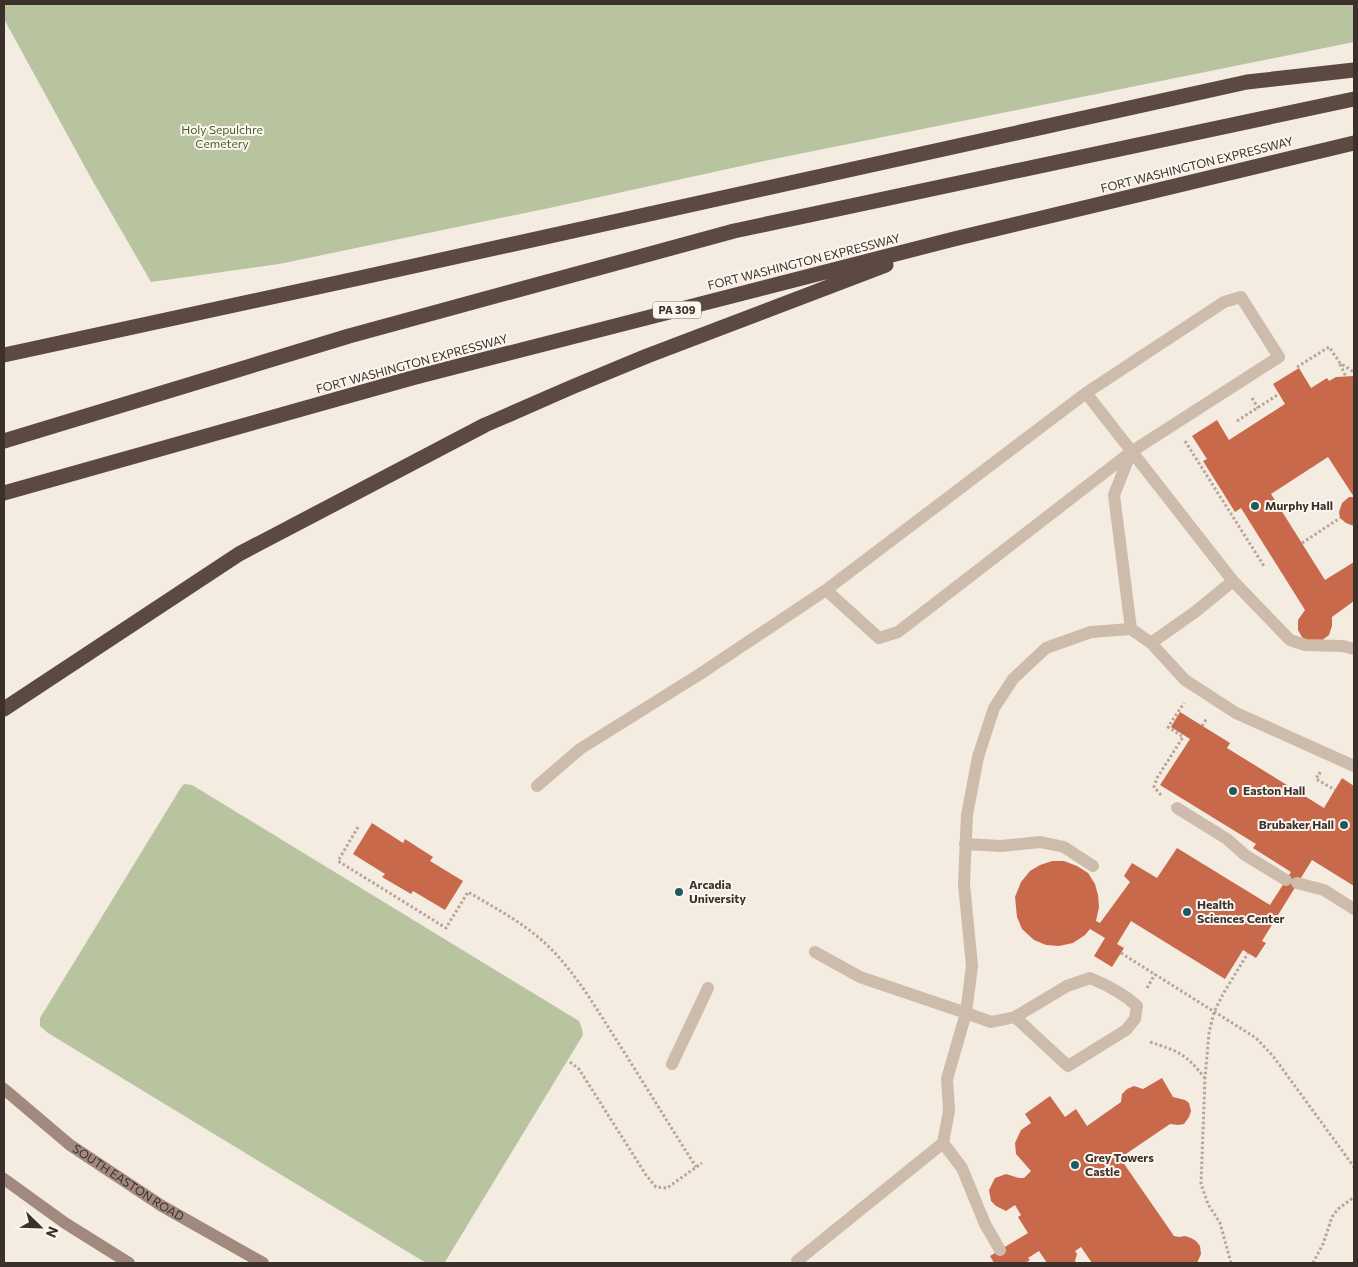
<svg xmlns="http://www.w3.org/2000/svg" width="1358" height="1267" viewBox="0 0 1358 1267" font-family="Commissioner,sans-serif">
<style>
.green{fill:#b8c4a0}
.building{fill:#c8694b}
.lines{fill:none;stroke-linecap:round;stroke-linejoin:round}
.path{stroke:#b9a596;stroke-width:3;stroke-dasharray:2.5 2.5;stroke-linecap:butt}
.service{stroke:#cdbbac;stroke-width:12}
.secondary{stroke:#a18a7d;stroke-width:12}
.motorway{stroke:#5c4a42;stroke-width:15}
.poi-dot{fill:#1f5a5e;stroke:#fbf5ee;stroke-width:2}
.labels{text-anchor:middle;stroke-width:4;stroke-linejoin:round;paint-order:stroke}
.shield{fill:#fbf5ee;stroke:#756b66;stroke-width:1}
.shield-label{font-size:11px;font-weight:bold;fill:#3b302b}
.park-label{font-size:12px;fill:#4a5a2e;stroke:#fbf5ee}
.street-label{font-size:12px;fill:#3b302b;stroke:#fbf5ee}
.poi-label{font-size:12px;font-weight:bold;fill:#3b302b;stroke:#fbf5ee;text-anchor:start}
</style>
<rect width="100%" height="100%" fill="#f4ebe1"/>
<path class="green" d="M4 4H1354V42L764 161 554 207 279 264 151 282 91 178 4 19Z
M184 784 192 785 579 1021 582 1029 583 1035 445 1262 443 1263H426L48 1033 40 1026V1018L180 789Z"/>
<path class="building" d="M1299 368 1311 388 1327 378 1329 381 1336 377 1354 376V526L1346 523 1340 518 1339 512 1342 503 1349 497H1354L1328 457 1271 494 1325 580 1354 562V601L1332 617V626L1329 635 1321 641 1310 642 1302 637 1298 630V620L1305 610 1241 508 1235 512 1203 461 1207 459 1192 436 1217 420 1229 440 1285 404 1273 384Z
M1180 712 1230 743 1227 748 1324 808 1342 778 1354 786V886L1312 860 1262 941 1266 943 1256 958 1243 950 1225 979 1131 921 1117 944 1124 948 1112 967 1094 956 1105 938 1090 929 1085 935 1073 943 1059 946 1046 945 1034 940 1022 929 1017 917 1015 897 1021 882 1030 871 1040 865 1052 861H1064L1077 866 1088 873 1095 884 1098 895 1099 907 1096 921 1100 923 1130 882 1124 876 1132 863 1157 878 1177 848 1270 905 1291 872 1253 848 1256 844 1160 785 1190 739 1171 727Z
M372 823 403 843 405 839 433 857 430 861 463 881 445 910 413 891 411 894 382 877 385 874 353 854Z
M1162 1078 1173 1097 1185 1100 1189 1103 1191 1111 1189 1117 1184 1124 1178 1125 1170 1124 1120 1158 1174 1236 1179 1237 1185 1236 1191 1238 1196 1241 1200 1246 1201 1254 1197 1263H1092L1081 1247 1075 1251 1077 1254 1075 1261 1076 1263H1047L1039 1251 1028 1258 1030 1260 1025 1263H994L990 1256 1028 1233 1018 1217 1021 1215 1015 1205 1006 1211 996 1206 991 1201 989 1190 995 1178 1006 1174 1019 1178H1024L1031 1171 1016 1154 1015 1143 1021 1130 1031 1123 1025 1114 1050 1096 1065 1117 1076 1109 1087 1126 1121 1102 1122 1094 1127 1089 1134 1086 1143 1089Z"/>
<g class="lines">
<path class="path" d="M1340 364 1346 377
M1297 367 1329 347 1340 363 1354 372
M1252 398 1258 408
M1237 421 1279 394
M1185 441 1264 566
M1302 543 1340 518
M1202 726 1207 718
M1321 774 1319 773 1316 779 1335 790
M1161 795 1154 787 1157 778 1183 737 1168 727 1184 703
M358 827 338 861 446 928 468 892C495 908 524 923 547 945 577 974 597 1010 619 1044 645 1085 670 1126 696 1167
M1121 953 1256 1038 1273 1056 1354 1167
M1147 988 1155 974
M1150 1042C1178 1051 1186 1054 1204 1077
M570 1062 579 1069 646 1175 656 1187 667 1188 702 1163
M1231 1263 1220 1223 1208 1204 1201 1184 1205 1078 1209 1033 1214 1012 1223 994 1248 953
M1313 1263 1323 1244 1332 1217 1338 1209 1354 1197"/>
<path class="service" d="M1086 393 826 590 879 638 898 632 1131 452 1279 357 1241 297 1224 302 1086 393 1233 581 1195 612 1151 643 1185 680 1236 713 1354 766
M1131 452 1114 495 1131 629 1151 643
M1233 581 1290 640 1305 645 1343 646 1354 649
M537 786 580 749 700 674 826 590
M1177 808 1227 839 1245 855 1286 880
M965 844 1001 846 1040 842 1064 847 1093 866
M1297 883 1324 890 1354 909
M1015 1017 1068 1066 1126 1030 1135 1019 1137 1006C1123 993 1107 985 1090 978L1067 986 1015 1017 991 1022 966 1013 972 966 964 884 967 815 978 757 994 708 1013 679 1046 648 1091 632 1131 629
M672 1064 708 988
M943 1143 962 1168 985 1224 1000 1250
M797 1261 943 1143 949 1111 947 1079 966 1013 860 977 815 952"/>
<g class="secondary">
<path id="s1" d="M4 1089 70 1145 162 1206 263 1263"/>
<path d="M4 1179 65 1223 129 1263"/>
</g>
<path class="motorway" d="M4 355 355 279 1247 82 1354 70
M4 441 349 336 734 231 1354 99
M4 493 412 378 954 239 1354 143
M4 709 239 554 485 425 572 387 647 356 886 265"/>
</g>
<g class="poi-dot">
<circle cx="1255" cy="506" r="5"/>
<circle cx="1233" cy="791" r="5"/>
<circle cx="1344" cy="825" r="5"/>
<circle cx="679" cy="892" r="5"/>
<circle cx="1187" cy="912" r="5"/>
<circle cx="1075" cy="1165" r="5"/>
</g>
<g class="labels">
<rect class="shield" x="653" y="301.5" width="48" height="17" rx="4"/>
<g class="shield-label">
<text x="677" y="314">PA 309</text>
</g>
<g class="park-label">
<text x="222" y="134">Holy Sepulchre<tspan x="222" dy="14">Cemetery</tspan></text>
</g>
<g class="street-label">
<text transform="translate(1197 165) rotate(-14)" y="4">FORT WASHINGTON EXPRESSWAY</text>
<text transform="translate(804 262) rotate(-14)" y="4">FORT WASHINGTON EXPRESSWAY</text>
<text transform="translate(412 364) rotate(-15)" y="4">FORT WASHINGTON EXPRESSWAY</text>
<text dy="4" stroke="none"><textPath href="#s1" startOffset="156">SOUTH EASTON ROAD</textPath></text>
</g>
<g class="poi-label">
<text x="1265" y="510">Murphy Hall</text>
<text x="1243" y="795">Easton Hall</text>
<text x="1334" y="829" text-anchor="end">Brubaker Hall</text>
<text x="689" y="889">Arcadia<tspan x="689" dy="14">University</tspan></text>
<text x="1197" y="909">Health<tspan x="1197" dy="14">Sciences Center</tspan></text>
<text x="1085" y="1162">Grey Towers<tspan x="1085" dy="14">Castle</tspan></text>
</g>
</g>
<rect width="1358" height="1267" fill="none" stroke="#3b302b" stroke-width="10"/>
<g transform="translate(40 1227) rotate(113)" stroke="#fbf5ee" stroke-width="4" paint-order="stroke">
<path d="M0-4L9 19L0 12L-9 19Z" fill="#3b302b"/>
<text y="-8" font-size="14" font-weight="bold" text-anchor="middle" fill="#3b302b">N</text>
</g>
</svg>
